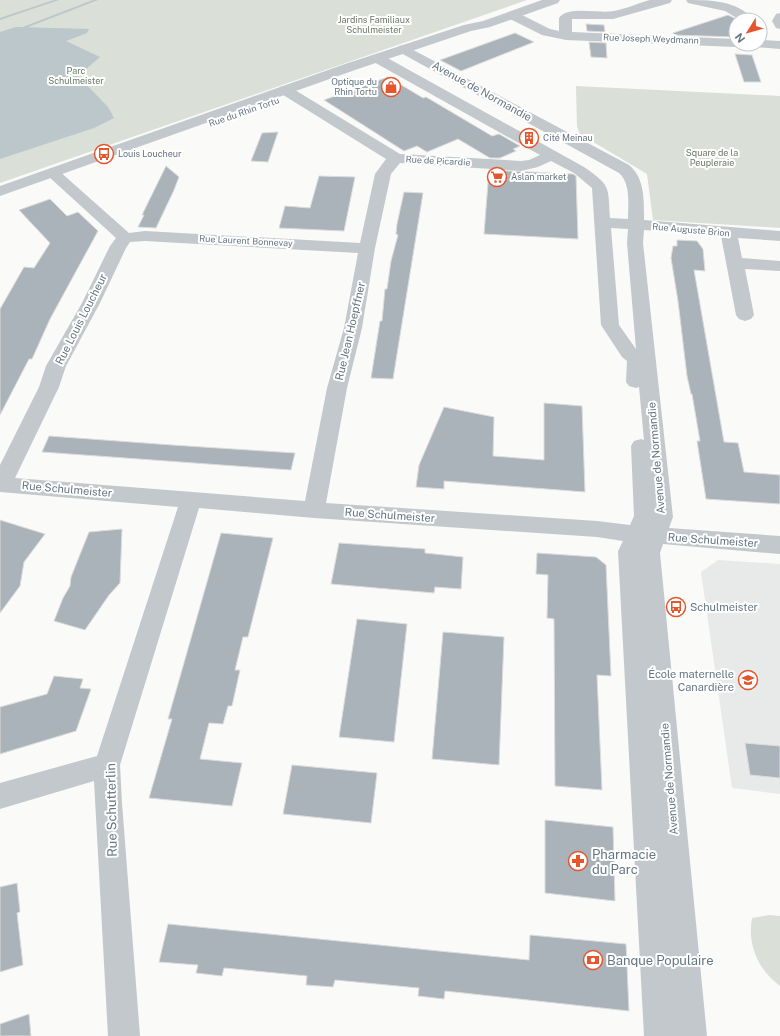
<svg xmlns="http://www.w3.org/2000/svg" width="780" height="1036" font-family="'Public Sans',sans-serif">
<style>
.built{fill:#e8e9e9}
.green{fill:#dadfd7}
.water{fill:#bbc7cb}
.lines{fill:none;stroke-linecap:round;stroke-linejoin:round}
.stream{fill:#bbc7cb;fill-rule:evenodd}
.building{fill:#aab3b9;stroke:#dcdcda}
.minor{fill:#c3c8cc;fill-rule:evenodd}
.tertiary{fill:#c3c8cc;fill-rule:evenodd}
.labels{text-anchor:middle;stroke-width:4;stroke-linejoin:round;paint-order:stroke}
.far-park-label{font-size:9px;fill:#687a64;stroke:#fff}
.far-street-label{font-size:9px;fill:#657683;stroke:#fff}
.far-poi-label{font-size:9px;fill:#657683;stroke:#fff;text-anchor:start}
.street-label{font-size:11px;fill:#657683;stroke:#fff}
.poi-label{font-size:11px;fill:#657683;stroke:#fff;text-anchor:start}
.near-street-label{font-size:13px;fill:#657683;stroke:#fff}
.near-poi-label{font-size:13px;fill:#657683;stroke:#fff;text-anchor:start}
</style>
<rect width="100%" height="100%" fill="#fafaf8"/>
<!-- built -->
<path class="built" d="M718,560l62,4v230l-48,-6 -31,-216z"/>
<!-- green -->
<path class="green" d="M0,0h527l-527,183z
M576,86l204,10v132l-127,-8 -6,-46 -67,-40 -3,-7z
M769,915l11,1v70c-22,-16 -33,-42 -28,-68z"/>
<!-- water -->
<path class="water" d="M16,27l73,2 -2,4 -21,8 34,16 -22,19 30,31 6,11 -20,10 -94,31v-127z"/>
<g class="lines">
<!-- stream -->
<path class="stream" d="M54,0h5l-59,20v-2z
M93,0h5l-80,31 -3,-1z"/>
</g>
<!-- building -->
<path class="building" d="M728,15l8,4v18l-62,-2 -1,-2z
M586,24l18,1 1,7 -18,-1z
M515,33l19,9 -73,29 -21,-11z
M589,42l17,1 1,15 -16,-1z
M735,54l17,1 9,27h-17z
M388,77l35,21 3,-1 66,39 7,-2 21,12 -7,3 3,2 -16,7h-10l-32,-19 -31,13 -10,-6 -13,5 -80,-51z
M278,132l-10,30 -17,-1 11,-28z
M166,166l13,11 -5,13 -18,38 -18,-1 6,-12h-2z
M489,170l84,4 3,2 2,63 -94,-5z
M319,176l36,1 -11,54 -65,-3 6,-22 25,2z
M404,192l19,1 -30,186 -22,-1 9,-57h2l3,-32h2l4,-28 7,-26 -2,-1 1,-10z
M50,199l17,17 11,-4 20,19 -48,88 -18,40h-3l-29,56v-106l24,-42 10,1 16,-25 -31,-33z
M677,240l20,1 6,8 2,22 -11,-1 30,172 14,1 6,29 36,3v29l-74,-5 -9,-58h3l-8,-47h-1l-4,-18 -9,-75 -7,-43 2,-12h4z
M544,403l38,3 3,86 -141,-11v8l-28,-2 3,-22 25,-58 50,10 -1,39 51,4z
M49,436l123,9 123,8 -4,17 -249,-18z
M0,520l45,14 -21,28 -4,24 -20,27z
M122,529l-2,54 -11,12 -24,35 -31,-9 9,-23 7,-12 1,-9 18,-45z
M221,533l52,5 -25,99h-5l-8,33h5l-8,36h-4l-5,18 -14,-1 -9,36 42,4 -10,43 -83,-8 23,-79h-4z
M339,543l86,6v4l38,4 -2,32 -26,-2 -1,6 -103,-9z
M537,553l59,4 10,8 5,111 -14,-1 5,115 -47,-4 -1,-167 -7,-1 1,-43 -12,-1z
M357,619l50,5 -13,118 -55,-5z
M443,632l61,5 -5,128 -67,-6z
M54,676l29,3 -3,9 11,1 -15,42 -76,23v-47l47,-13z
M745,743l35,3v32l-30,-3z
M292,765l85,8 -6,50 -88,-9z
M545,820l68,7 2,74 -70,-8z
M17,883l3,29 -3,1 6,52 -23,7v-85z
M168,924l361,36 1,-25 96,9 3,67 -184,-20 -1,8 -26,-3 1,-8 -84,-8 -2,7 -27,-2 1,-9 -83,-8 -2,8 -26,-3 2,-8 -39,-3z
M29,1014l2,22h-31v-12z"/>
<g class="lines">
<!-- minor -->
<path class="minor" d="M650,0h22l-2,3 -57,16h-41v13l164,7v5h6l-6,3 -170,-7 -24,-5 -34,-17 -2,-3 2,-3h8l34,17 9,2v-13c8,-13 41,-4 55,-7 12,-2 24,-8 36,-11z
M686,0c22,0 53,0 67,20h-13l-15,-9 -37,-8z
M780,13v16l-4,-1 -4,-7 4,-7z
M760,40l20,1v8l-25,-2 -1,-3h6z
M404,45l225,120c16,13 15,36 15,55l136,11v10l-42,-3 4,20 38,3v10l-35,-2 9,46 -3,4 -6,2 -6,-2 -3,-4 -15,-79 -77,-6 -1,13 30,274 -4,11 111,8v18l-117,-10 -3,9 47,483h-63l-26,-485 5,-10 -26,-4 -283,-19 -115,-10 -79,257 2,38 18,233h-32l-14,-255 -94,28v-26l97,-27 81,-249 -178,-15v-27l39,-78 7,-21 36,-63 28,-57 6,-8 -68,-62 -3,-3 3,-3 5,-2 5,2 71,63 16,-2 215,12 15,-69 11,-15 -106,-66 -2,-3 2,-3 5,-1 5,1 110,67 121,7 8,-1 11,-5 -168,-94 -2,-3 2,-3h10l202,112c27,19 24,19 26,51l18,1c0,-14 3,-36 -9,-46l-220,-121 -1,-3 1,-3zM551,161l23,12 18,15 9,137 21,32 5,4 -1,21 3,4 7,2 3,-1 5,53 -3,-1 -7,2 -3,5 3,70 -4,9 -33,-4 -271,-18 21,-115 15,-60 13,-80 16,-74 9,-11 121,8 17,-4zM611,228l17,1 -1,14 9,106 -17,-24zM145,241l213,12 -14,75 -17,60 -22,113 -290,-23 44,-91 7,-21 34,-63 26,-55 4,-6z"/>
<!-- tertiary -->
<path class="tertiary" d="M542,0h18l-2,3 -68,24 -19,4 -116,39 -355,126v-10l345,-122 119,-39 19,-4z"/>
</g>
<!-- icons -->
<defs>
<symbol id="shop-ring" viewBox="-11 -11 22 22"><circle r="9.5" fill="#fff" stroke="#e4572e" stroke-width="1.5"/><path d="M-5-2.5h2.3a2.7 3.5 0 0 1 5.4 0H5L5.5 6h-11ZM-1.5-2.5h3a1.5 2.3 0 0 0-3 0Z" fill="#e4572e"/></symbol>
<symbol id="building-ring" viewBox="-11 -11 22 22"><circle r="9.5" fill="#fff" stroke="#e4572e" stroke-width="1.5"/><path d="M-4-6H4V6H1V3H-1V6H-4ZM-2.5-4.3h1.7v1.8h-1.7ZM.8-4.3h1.7v1.8H.8ZM-2.5-1h1.7V.8h-1.7ZM.8-1h1.7V.8H.8Z" fill="#e4572e"/></symbol>
<symbol id="bus-ring" viewBox="-11 -11 22 22"><circle r="9.5" fill="#fff" stroke="#e4572e" stroke-width="1.5"/><path d="M-5-6H5V4H4V6H2V4H-2V6H-4V4H-5ZM-3.5-4V0h7V-4ZM-3.5 1.2v1.5H-2V1.2ZM2 1.2v1.5H3.5V1.2Z" fill="#e4572e"/></symbol>
<symbol id="supermarket-ring" viewBox="-11 -11 22 22"><circle r="9.5" fill="#fff" stroke="#e4572e" stroke-width="1.5"/><path d="M-6-5.5h2.5l.6 2H6L4.5 2H-2.5L-4.4-4H-6ZM-1.5 3.2a1.3 1.3 0 1 0 .1 0ZM3 3.2a1.3 1.3 0 1 0 .1 0Z" fill="#e4572e"/></symbol>
<symbol id="school-ring" viewBox="-11 -11 22 22"><circle r="9.5" fill="#fff" stroke="#e4572e" stroke-width="1.5"/><path d="M0-5L7-2L0 1L-7-2ZM-4 1L0 2.5L4 1V4Q0 6-4 4Z" fill="#e4572e"/></symbol>
<symbol id="pharmacy-ring" viewBox="-11 -11 22 22"><circle r="9.5" fill="#fff" stroke="#e4572e" stroke-width="1.5"/><path d="M-2-6h4v4h4v4h-4v4h-4v-4h-4v-4h4Z" fill="#e4572e"/></symbol>
<symbol id="bank-ring" viewBox="-11 -11 22 22"><circle r="9.5" fill="#fff" stroke="#e4572e" stroke-width="1.5"/><path d="M-6-4H6V4H-6ZM0-2.3a2.3 2.3 0 1 0 0 4.6a2.3 2.3 0 1 0 0-4.6Z" fill="#e4572e"/></symbol>
</defs>
<g fill-rule="evenodd">
<use href="#shop-ring" x="380" y="76" width="22" height="22"/>
<use href="#building-ring" x="518" y="127" width="22" height="22"/>
<use href="#bus-ring" x="93" y="143" width="22" height="22"/>
<use href="#supermarket-ring" x="486" y="166" width="22" height="22"/>
<use href="#bus-ring" x="665" y="596" width="22" height="22"/>
<use href="#school-ring" x="737" y="669" width="22" height="22"/>
<use href="#pharmacy-ring" x="567" y="850" width="22" height="22"/>
<use href="#bank-ring" x="582" y="949" width="22" height="22"/>
</g>
<g class="labels">
<!-- far-park labels -->
<g class="far-park-label">
<text x="374" y="23">Jardins Familiaux<tspan x="374" dy="10">Schulmeister</tspan></text>
<text x="76" y="74">Parc<tspan x="76" dy="10">Schulmeister</tspan></text>
<text x="712" y="156">Square de la<tspan x="712" dy="10">Peupleraie</tspan></text>
</g>
<!-- far-street labels -->
<g class="far-street-label">
<text transform="translate(651 39) rotate(2)" y="3">Rue Joseph Weydmann</text>
<text transform="translate(244 112) rotate(-19)" y="3">Rue du Rhin Tortu</text>
<text transform="translate(438 161) rotate(3)" y="3">Rue de Picardie</text>
<text transform="translate(691 230) rotate(5)" y="3">Rue Auguste Brion</text>
<text transform="translate(246 241) rotate(3)" y="3">Rue Laurent Bonnevay</text>
</g>
<!-- far-poi labels -->
<g class="far-poi-label">
<text x="377" y="85" text-anchor="end">Optique du<tspan x="377" dy="10">Rhin Tortu</tspan></text>
<text x="543" y="141">Cité Meinau</text>
<text x="118" y="157">Louis Loucheur</text>
<text x="511" y="180">Aslan market</text>
</g>
<!-- street labels -->
<g class="street-label">
<text transform="translate(482 91) rotate(29)" y="4">Avenue de Normandie</text>
<text transform="translate(81 319) rotate(-63)" y="4">Rue Louis Loucheur</text>
<text transform="translate(350 331) rotate(-77)" y="4">Rue Jean Hoepffner</text>
<text transform="translate(656 458) rotate(-95)" y="4">Avenue de Normandie</text>
<text transform="translate(67 489) rotate(5)" y="4">Rue Schulmeister</text>
<text transform="translate(390 515) rotate(4)" y="4">Rue Schulmeister</text>
<text transform="translate(713 540) rotate(4)" y="4">Rue Schulmeister</text>
<text transform="translate(669 779) rotate(-95)" y="4">Avenue de Normandie</text>
</g>
<!-- poi labels -->
<g class="poi-label">
<text x="690" y="611">Schulmeister</text>
<text x="734" y="678" text-anchor="end">École maternelle<tspan x="734" dy="13">Canardière</tspan></text>
</g>
<!-- near-street labels -->
<g class="near-street-label">
<text transform="translate(111 810) rotate(-91)" y="5">Rue Schutterlin</text>
</g>
<!-- near-poi labels -->
<g class="near-poi-label">
<text x="592" y="859">Pharmacie<tspan x="592" dy="15">du Parc</tspan></text>
<text x="607" y="965">Banque Populaire</text>
</g>
</g>
<!-- north arrow -->
<g transform="translate(748 32) rotate(233)"><circle r="19" fill="#ffffff" stroke="#c1c8cd"/>
<path d="M0-3L7 15L0 10L-7 15Z" fill="#e4572e"/>
<text y="-6" font-size="11" font-weight="bold" text-anchor="middle" fill="#657683">N</text>
</g>
</svg>
